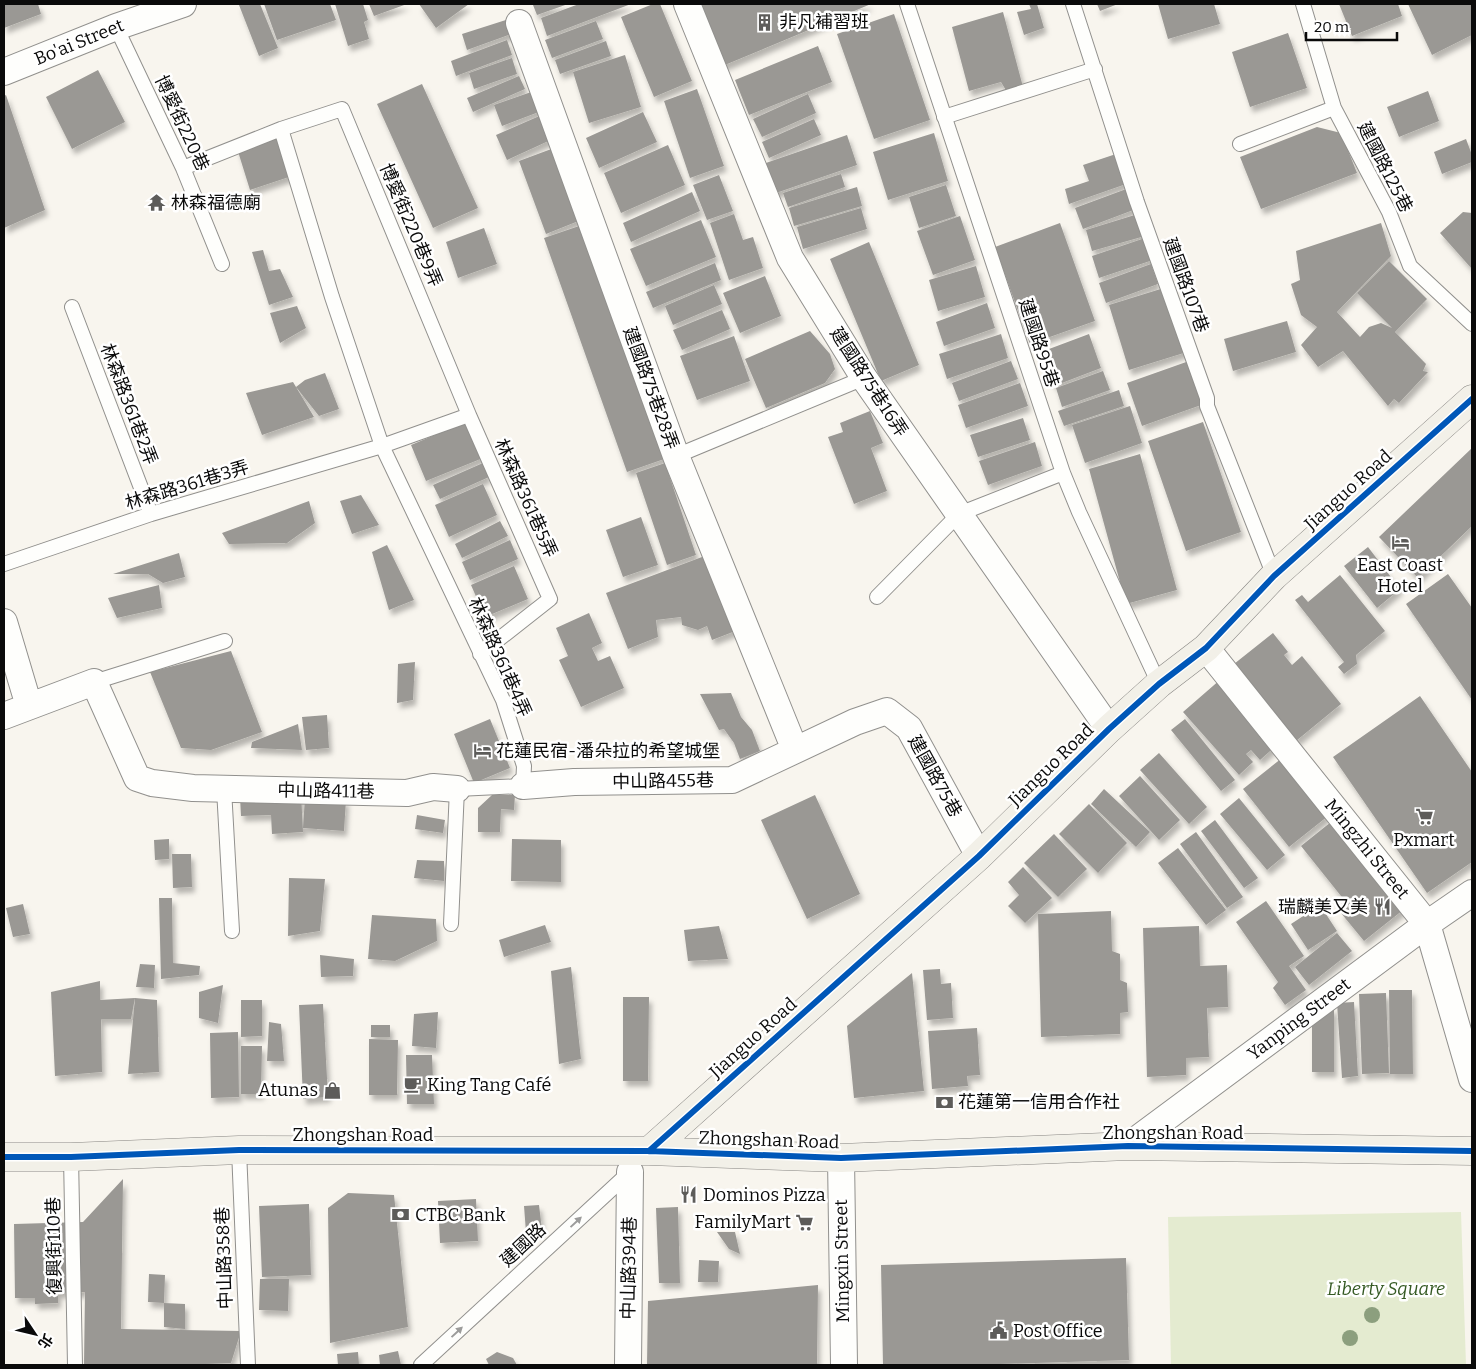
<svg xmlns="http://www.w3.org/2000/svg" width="1476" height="1369" font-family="Bitter,'Noto Sans TC',serif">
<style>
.green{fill:#e4ebd0}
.building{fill:#9a9894;filter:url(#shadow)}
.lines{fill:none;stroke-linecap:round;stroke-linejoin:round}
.lane-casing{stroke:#91908d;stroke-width:16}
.street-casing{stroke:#91908d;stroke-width:28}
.secondary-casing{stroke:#888683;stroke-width:29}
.lane{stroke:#fefefc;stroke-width:14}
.street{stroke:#fefefc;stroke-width:26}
.secondary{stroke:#f2f0e8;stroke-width:28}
.cycleway-casing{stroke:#fff;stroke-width:9}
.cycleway{stroke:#0057b8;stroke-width:6}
.tree{fill:#8c9f7e}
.oneway{fill:#9c9c9b}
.labels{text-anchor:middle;stroke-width:5;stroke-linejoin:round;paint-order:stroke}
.poi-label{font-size:18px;fill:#0a0a0a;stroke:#fff;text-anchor:start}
.street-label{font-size:18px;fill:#0a0a0a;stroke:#fff}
.park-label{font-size:18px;font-style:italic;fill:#345922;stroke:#fff}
</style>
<defs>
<filter id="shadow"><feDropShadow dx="3" dy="5.5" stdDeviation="2.5" flood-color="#0004"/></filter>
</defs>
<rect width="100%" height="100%" fill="#f8f5ee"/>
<!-- green -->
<path class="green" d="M1461,1212l5,153h-295l-3,-148z"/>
<!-- building -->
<path class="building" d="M4,4h34l3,10 -37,14z
M241,4h19l18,44 -19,8 -20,-51z
M264,4h66l6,16 -59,20z
M335,4h28l5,16 -4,2 5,17 -21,7z
M369,4h38l-33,12z
M419,4h50l-33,24z
M536,4h32l-31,11 -4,-10z
M579,4h52l-84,32 -6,-18z
M653,4h7l32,77 -38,16 -33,-80z
M705,4h166l-151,63 -24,-59z
M1029,4h8l7,24 -20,7 -7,-23 14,-3z
M1097,4h21l-18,7z
M1158,4h56l6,20 -52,15z
M1339,4h59l4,12 -50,20z
M1408,4h64v31l-40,20z
M1003,12l20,75 -16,5 -6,-10 -32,9 -17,-64z
M894,14l36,106 -56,19 -37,-105z
M509,19l5,14 -47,17 -5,-16z
M596,21l7,18 -51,19 -7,-18z
M1288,33l19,55 -57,19 -18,-55z
M507,40l5,15 -56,21 -5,-15z
M606,41l5,15 -51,18 -5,-14z
M818,46l14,36 -83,33 -14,-35z
M625,55l16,52 -52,16 -16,-51z
M512,58l5,16 -43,15 -5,-16z
M98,70l27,52 -53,27 -26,-52z
M519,76l6,13 -52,23 -6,-14z
M422,84l56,124 -45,20 -56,-124z
M697,89l27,77 -34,12 -26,-77z
M537,90l7,20 -42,16 -8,-21z
M1428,91l11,30 -40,16 -12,-30z
M808,94l8,19 -54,24 -9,-18z
M6,95l39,115 -41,18v-132z
M643,112l14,30 -58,26 -13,-30z
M544,114l11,24 -48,22 -11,-25z
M814,119l7,16 -52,23 -7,-16z
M1317,127l24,6 16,40 -96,36 -21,-52z
M277,131l15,45 -42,14 -14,-45z
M934,133l14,48 -60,19 -15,-48z
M847,135l10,30 -84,29 -10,-30z
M1466,139l6,16v7l-30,12 -8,-22z
M668,145l17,40 -64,28 -17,-40z
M554,148l27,72 -35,14 -27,-73z
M1119,153l10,30 -60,21 -4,-15 24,-8 -6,-16z
M841,174l4,13 -57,20 -5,-14z
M719,175l14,36 -26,9 -14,-35z
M946,185l10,31 -37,12 -10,-31z
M857,187l5,19 -68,20 -5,-18z
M1129,188l7,21 -53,20 -8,-21z
M692,192l8,19 -69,31 -8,-19z
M861,208l6,21 -64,20 -6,-22z
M1463,212l9,1v56l-32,-36z
M734,214l9,26 10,-3 10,31 -34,12 -19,-57z
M1138,214l7,22 -53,15 -6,-21z
M960,216l15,44 -42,15 -16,-44z
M701,220l15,37 -70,29 -16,-37z
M1060,223l35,98 -65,23 -35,-97z
M1381,223l10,33 -54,56 23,25 9,-10 12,-4 11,5 -35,-35 32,-32 38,38 -32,33 31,32 -3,7 5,1 -29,31 -5,-4 -6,7 -45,-55 -25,16 -17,-22 16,-18 -16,-12 -10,-31 9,-4 -4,-29z
M585,224l82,234 -40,14 -83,-234z
M484,228l13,36 -39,14 -12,-36z
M1148,237l8,22 -57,19 -7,-22z
M869,242l50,123 -38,16 -51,-122z
M263,250l6,21 11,-2 13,28 -24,8 -17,-53z
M715,263l6,17 -68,28 -7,-16z
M1151,264l7,20 -52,19 -7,-20z
M976,266l9,31 -47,14 -9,-31z
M765,276l16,40 -41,17 -17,-40z
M714,285l8,19 -49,21 -8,-19z
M1167,287l20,65 -58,18 -20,-65z
M987,303l8,25 -51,18 -8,-24z
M297,306l9,22 -26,15 -10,-30z
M722,310l8,19 -48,21 -9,-20z
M1287,321l9,31 -63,19 -9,-32z
M810,331l20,23 5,15 -10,14 -59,25 -21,-49z
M1001,334l7,24 -61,21 -8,-25z
M1089,334l12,34 -47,18 -13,-34z
M734,336l16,45 -53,19 -17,-44z
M1011,361l7,18 -59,22 -7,-18z
M1189,361l15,43 -62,22 -15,-43z
M1103,371l7,19 -48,17 -6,-19z
M325,373l14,36 -20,7 -23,-29 9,-7z
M293,382l21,35 -52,18 -16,-42z
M1020,383l8,23 -62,22 -8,-23z
M1119,390l5,16 -60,20 -6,-15z
M1130,406l12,37 -57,20 -13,-38z
M870,411l13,32 -12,5 16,43 -33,13 -26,-67 15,-5 -3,-9z
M1023,418l7,22 -52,17 -8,-22z
M468,421l15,37 -57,23 -15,-36z
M1203,422l38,110 -55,19 -38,-110z
M1035,442l7,24 -54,19 -9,-24z
M1472,448v78l-54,52 -39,-41z
M1140,454l37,136 -51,14 -37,-135z
M483,463l6,14 -49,22 -7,-14z
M665,463l31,92 -29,10 -31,-92z
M483,484l14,31 -48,22 -14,-32z
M361,495l18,30 -27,9 -12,-33z
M309,501l6,22 -28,20 -58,1 -7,-11z
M641,517l17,48 -35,12 -17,-47z
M500,521l8,15 -46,22 -7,-14z
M510,540l8,19 -48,21 -8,-18z
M387,545l27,55 -25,10 -17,-58z
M1368,547l32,42 -23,19 -33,-42z
M179,553l6,24 -22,6 -15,-9h-35z
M710,554l28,76 -26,10 -5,-14 -9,4 -16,-5 -1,-8 -25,3 2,17 -30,12 -22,-56z
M514,566l14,33 -43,18 -14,-32z
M1448,574l24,34v92l-66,-96z
M1340,575l45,56 -29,24 1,9 -13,10 -6,-7 6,-5 -49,-62 7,-5 6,7z
M159,585l3,23 -45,10 -9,-20z
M589,613l13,30 -10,5 6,13 12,-5 14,32 -43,19 -22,-47 9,-4 -12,-28z
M1273,633l15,19 -4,3 8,10 10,-9 39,48 -45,37 -62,-77z
M231,651l31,81 -51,18 -30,-2 -31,-76z
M415,662l-2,38 -16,3 1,-39z
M1221,679l57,65 -18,16 -9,-10 -5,4 7,8 -14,13 -56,-63z
M731,693l10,24 11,13 8,21 -20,8 -6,-16 -10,-14 -5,1 -19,-36z
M1420,696l52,76v90l-45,31 -94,-136z
M327,715l2,33 -23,2 -4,-33z
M490,719l20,49 -36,15 -20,-49z
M1185,719l50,61 -14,11 -50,-61z
M298,724l4,26 -51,-2 1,-6z
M1159,753l48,54 -18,17 -49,-54z
M1282,758l46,58 -39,31 -46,-58z
M1140,776l40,44 -21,20 -40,-44z
M1104,789l46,43 -14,15 -45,-43z
M301,793l2,39 -31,2 -1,-19 -30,1 -1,-19z
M492,795h23l-1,15 -13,-1 -1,23h-22v-24z
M815,795l45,99 -53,25 -46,-99z
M305,797l41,3 -2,31 -41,-3z
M1239,798l46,57 -18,15 -47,-56z
M1089,804l38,39 -29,30 -39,-39z
M417,815l28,5 -2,13 -28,-4z
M1215,820l43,58 -14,10 -43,-57z
M1331,822l77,84 -44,35 -23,-28 8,-7 -48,-60z
M1196,832l47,65 -16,11 -47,-64z
M1054,834l33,35 -29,28 -34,-34z
M169,839v20l-14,1 -1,-20z
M512,839l49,1v42l-50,-1z
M1178,848l48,62 -20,15 -48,-62z
M172,854h19l1,33 -19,1z
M417,860l27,1v20l-30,-3z
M1023,867l29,31 -27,25 -17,-17 11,-11 -11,-13z
M289,878l36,1 -5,52 -32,5z
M159,898h13l1,65 27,3 -1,9 -38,4z
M1266,901l38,55 -15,10 17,24 -21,15 -12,-17 5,-6 -42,-60z
M23,904l7,30 -17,3 -7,-29z
M1320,905l17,26 -29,19 -17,-26z
M1111,911l1,40 8,3v26l7,3 1,29 -8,1v21l-79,3 -3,-123z
M372,915l64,4 1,22 -42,20 -27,-2z
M545,925l6,17 -47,15 -5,-17z
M719,926l9,33 -40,2 -4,-31z
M1199,926l1,40 27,-1 1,42 -21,1 2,49 -23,1v17l-39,2 -4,-149z
M1337,933l15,18 -43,34 -14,-18z
M320,955l34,4 -1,17 -32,1z
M140,964l15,1 -1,23 -18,-1z
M571,967l10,92 -22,5 -8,-93z
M940,969l1,15 10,-1 2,35 -26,2 -4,-50z
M912,973l12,118 -70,7 -7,-72z
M100,981v19l35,-2 -4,21h-30l1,53 -47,4 -4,-84z
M223,985l-5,38 -19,-5v-26z
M1389,990h23l1,84h-23z
M1386,993l3,80 -27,1 -3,-80z
M623,997h26l-1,84h-25z
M135,998l22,2 2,72 -31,2z
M241,1000h21v36l-21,1z
M1354,1002l4,74 -16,2 -5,-75z
M323,1004l5,93 -25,2 -4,-94z
M1334,1007v65h-22v-56z
M438,1012l-2,36 -24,-2 2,-32z
M269,1022l12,2 3,37h-17z
M371,1025h19v12h-19z
M977,1028l3,47 -13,1 1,10 -36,3 -4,-58z
M238,1032l1,65 -28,1 -1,-65z
M369,1039l29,1 -1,55h-28z
M241,1046h21l-1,48h-20z
M406,1055h26l2,49h-27z
M123,1179l-2,150 120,2 -10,32 -50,2h-97l1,-73 -27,1v10l-23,1v-6h-20l-1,-74 69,-2z
M348,1193l46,2 14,132 -78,16 -2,-135z
M476,1199l2,42 -38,2 -2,-42z
M309,1204l2,71 -49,2 -3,-71z
M539,1205l3,25 -16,2 -2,-26z
M678,1207l2,76h-21l-3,-75z
M717,1232h18l5,22 -11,-5z
M1126,1258l3,102 -129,4v1h-117l-2,-100z
M699,1260l20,1 -1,21h-20z
M149,1274l16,1 -1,28 21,1v25l-21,-2v-24l-16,-1z
M260,1279h29l-1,32 -29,-1z
M818,1285l-1,80h-170l1,-64z
M398,1351l3,14h-21l-1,-10z
M358,1352l1,13h-21l-1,-11z
M497,1352l16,6 4,7h-28l-3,-6z"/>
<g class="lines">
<defs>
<path id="lane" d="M907,4l156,469 16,39 80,172
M1073,4l64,198 70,196v8l67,170
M1303,4l31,104 55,104 21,54 62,58
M116,27l67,141 39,96
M944,117l151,-48
M281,129l51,168 50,149 121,254 21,66 -1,20 -66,3 -6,135
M1240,144l94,-36
M183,168l98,-39 61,-20 127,306
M72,307l79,207
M676,456l188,-78
M4,564l147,-50 231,-68 87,-31 81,184 -70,55
M877,597l82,-83 104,-41
M94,682l131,-41
M224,789l8,142
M239,1150l9,215
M71,1157l4,208
M421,1365l209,-193"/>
<path id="street" d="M687,4l103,254 74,120 245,351
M519,23l157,433 119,294
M4,72l112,-45 67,-23
M4,622l25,84
M1206,648l221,276 45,155
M4,716l90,-34 43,96 15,5 41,5 214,5 26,-6 24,2
M523,786l51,-4 158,-2 123,-58 32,-11 22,17 70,128
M1128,1146l299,-222 45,-31
M841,1158l3,207
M628,1365l2,-193"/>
<path id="secondary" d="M649,1151l330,-295 130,-127 50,-45 47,-36 68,-72 198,-177
M4,1157h67l168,-7 410,1 192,7 287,-12 344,5"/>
</defs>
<!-- lane casing -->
<use href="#lane" class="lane-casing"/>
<!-- street casing -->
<use href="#street" class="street-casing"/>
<!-- secondary casing -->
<use href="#secondary" class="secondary-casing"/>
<!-- lane -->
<use href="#lane" class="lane"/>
<!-- street -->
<use href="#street" class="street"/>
<!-- secondary -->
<use href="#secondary" class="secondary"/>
<defs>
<path id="cycleway" d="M649,1151l330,-295 130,-127 50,-45 47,-36 68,-72 198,-177
M4,1157h67l168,-7 410,1 192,7 287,-12 344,5"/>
</defs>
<!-- cycleway casing -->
<use href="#cycleway" class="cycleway-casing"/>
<!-- cycleway -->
<use href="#cycleway" class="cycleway"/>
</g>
<!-- trees -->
<g class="tree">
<circle cx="1372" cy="1315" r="8"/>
<circle cx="1350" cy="1338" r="8"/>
</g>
<!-- one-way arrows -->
<defs><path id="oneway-solid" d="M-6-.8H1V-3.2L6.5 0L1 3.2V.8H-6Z" transform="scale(1.25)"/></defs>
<g class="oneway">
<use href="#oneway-solid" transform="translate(576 1222) rotate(-43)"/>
<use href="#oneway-solid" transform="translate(457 1332) rotate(-43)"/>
</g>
<!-- icons -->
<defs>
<symbol id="building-bare" viewBox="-9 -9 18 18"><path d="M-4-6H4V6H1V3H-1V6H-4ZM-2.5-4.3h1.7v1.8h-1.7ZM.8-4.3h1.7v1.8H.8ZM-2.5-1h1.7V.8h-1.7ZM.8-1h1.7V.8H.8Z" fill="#5d5c5a" stroke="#fff" stroke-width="2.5" paint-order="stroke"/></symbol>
<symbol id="temple-bare" viewBox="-9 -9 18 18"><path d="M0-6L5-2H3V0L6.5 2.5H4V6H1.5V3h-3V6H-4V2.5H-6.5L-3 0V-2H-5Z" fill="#5d5c5a" stroke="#fff" stroke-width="2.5" paint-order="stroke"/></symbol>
<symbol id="hotel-bare" viewBox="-9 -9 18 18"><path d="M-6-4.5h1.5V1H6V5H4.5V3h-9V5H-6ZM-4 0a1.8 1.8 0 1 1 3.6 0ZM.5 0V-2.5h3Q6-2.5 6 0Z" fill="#5d5c5a" stroke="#fff" stroke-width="2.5" paint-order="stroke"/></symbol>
<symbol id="supermarket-bare" viewBox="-9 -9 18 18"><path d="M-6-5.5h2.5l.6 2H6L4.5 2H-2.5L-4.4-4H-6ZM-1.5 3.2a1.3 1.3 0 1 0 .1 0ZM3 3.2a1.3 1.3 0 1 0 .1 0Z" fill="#5d5c5a" stroke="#fff" stroke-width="2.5" paint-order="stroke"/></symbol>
<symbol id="restaurant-bare" viewBox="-9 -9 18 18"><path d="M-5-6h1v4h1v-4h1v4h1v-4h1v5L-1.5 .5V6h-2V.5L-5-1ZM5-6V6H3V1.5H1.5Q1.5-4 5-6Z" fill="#5d5c5a" stroke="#fff" stroke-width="2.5" paint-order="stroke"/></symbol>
<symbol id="cafe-bare" viewBox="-9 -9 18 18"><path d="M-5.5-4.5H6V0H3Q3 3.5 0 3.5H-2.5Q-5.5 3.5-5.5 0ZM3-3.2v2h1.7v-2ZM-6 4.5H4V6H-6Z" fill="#5d5c5a" stroke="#fff" stroke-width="2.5" paint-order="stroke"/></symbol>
<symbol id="shop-bare" viewBox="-9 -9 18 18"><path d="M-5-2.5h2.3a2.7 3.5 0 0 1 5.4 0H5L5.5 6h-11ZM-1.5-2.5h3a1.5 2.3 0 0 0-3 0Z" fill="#5d5c5a" stroke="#fff" stroke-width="2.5" paint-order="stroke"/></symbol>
<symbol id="bank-bare" viewBox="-9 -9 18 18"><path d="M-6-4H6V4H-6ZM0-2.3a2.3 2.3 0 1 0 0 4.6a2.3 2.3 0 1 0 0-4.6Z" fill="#5d5c5a" stroke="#fff" stroke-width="2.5" paint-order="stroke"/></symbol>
<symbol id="civic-bare" viewBox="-9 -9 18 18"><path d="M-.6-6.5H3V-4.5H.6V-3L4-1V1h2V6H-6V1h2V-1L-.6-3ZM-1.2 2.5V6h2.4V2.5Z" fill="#5d5c5a" stroke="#fff" stroke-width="2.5" paint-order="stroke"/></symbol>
</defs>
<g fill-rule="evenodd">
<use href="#building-bare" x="752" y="10" width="25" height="25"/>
<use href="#temple-bare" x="144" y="190" width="25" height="25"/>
<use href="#hotel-bare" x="1388" y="530" width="25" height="25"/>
<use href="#hotel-bare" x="470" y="738" width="25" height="25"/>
<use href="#supermarket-bare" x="1412" y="804" width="25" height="25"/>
<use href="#restaurant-bare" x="1370" y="894" width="25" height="25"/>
<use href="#cafe-bare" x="400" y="1072" width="25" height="25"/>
<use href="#shop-bare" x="320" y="1078" width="25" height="25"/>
<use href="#bank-bare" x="932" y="1090" width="25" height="25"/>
<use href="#restaurant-bare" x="676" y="1182" width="25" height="25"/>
<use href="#bank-bare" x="388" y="1202" width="25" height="25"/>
<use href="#supermarket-bare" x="792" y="1210" width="25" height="25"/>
<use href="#civic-bare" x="986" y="1318" width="25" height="25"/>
</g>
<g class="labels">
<!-- poi labels -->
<g class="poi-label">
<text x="779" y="28">非凡補習班</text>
<text x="171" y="209">林森福德廟</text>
<text x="1400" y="571" text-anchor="middle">East Coast<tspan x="1400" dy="21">Hotel</tspan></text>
<text x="496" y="757">花蓮民宿-潘朵拉的希望城堡</text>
<text x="1424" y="846" text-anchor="middle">Pxmart</text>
<text x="1368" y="913" text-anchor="end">瑞麟美又美</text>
<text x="427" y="1091">King Tang Café</text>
<text x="318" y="1096" text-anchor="end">Atunas</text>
<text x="958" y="1108">花蓮第一信用合作社</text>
<text x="703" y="1201">Dominos Pizza</text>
<text x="415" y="1221">CTBC Bank</text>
<text x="791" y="1228" text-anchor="end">FamilyMart</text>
<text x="1013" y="1337">Post Office</text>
</g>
<!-- street labels -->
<g class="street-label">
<text transform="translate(79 42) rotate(-22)" y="6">Bo'ai Street</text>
<text transform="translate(182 123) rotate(65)" y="6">博愛街220巷</text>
<text transform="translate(1385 167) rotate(63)" y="6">建國路125巷</text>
<text transform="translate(411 225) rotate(67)" y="6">博愛街220巷9弄</text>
<text transform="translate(1186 285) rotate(70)" y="6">建國路107巷</text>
<text transform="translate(1039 343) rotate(72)" y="6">建國路95巷</text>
<text transform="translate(869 382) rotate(57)" y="6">建國路75巷16弄</text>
<text transform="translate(651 388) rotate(70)" y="6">建國路75巷28弄</text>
<text transform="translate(129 404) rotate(69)" y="6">林森路361巷2弄</text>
<text transform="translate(187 485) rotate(-17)" y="6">林森路361巷3弄</text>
<text transform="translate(1348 490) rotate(-42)" y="6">Jianguo Road</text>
<text transform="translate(526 498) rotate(66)" y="6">林森路361巷5弄</text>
<text transform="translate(500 657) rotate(66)" y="6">林森路361巷4弄</text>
<text transform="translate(1051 765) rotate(-44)" y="6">Jianguo Road</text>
<text transform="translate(935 776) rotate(61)" y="6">建國路75巷</text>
<text transform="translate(663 781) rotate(-1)" y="6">中山路455巷</text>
<text transform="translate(326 791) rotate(1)" y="6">中山路411巷</text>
<text transform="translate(1367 849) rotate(51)" y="6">Mingzhi Street</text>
<text transform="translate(1299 1019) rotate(-37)" y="6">Yanping Street</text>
<text transform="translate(753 1038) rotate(-42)" y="6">Jianguo Road</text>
<text x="1173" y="1139">Zhongshan Road</text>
<text x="363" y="1141">Zhongshan Road</text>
<text transform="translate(769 1140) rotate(2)" y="6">Zhongshan Road</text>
<text transform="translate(523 1245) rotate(-43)" y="6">建國路</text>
<text transform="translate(54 1246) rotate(-91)" y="6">復興街110巷</text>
<text transform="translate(224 1258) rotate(-92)" y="6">中山路358巷</text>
<text transform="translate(842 1261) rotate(-91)" y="6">Mingxin Street</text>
<text transform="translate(629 1268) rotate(-89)" y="6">中山路394巷</text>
</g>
<!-- park labels -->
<g class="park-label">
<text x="1386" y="1295">Liberty Square</text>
</g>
</g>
<!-- border -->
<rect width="1476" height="1369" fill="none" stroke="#0a0a0a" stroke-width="10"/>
<!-- north arrow -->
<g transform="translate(35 1334) rotate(125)" stroke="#ffffff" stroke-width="4" paint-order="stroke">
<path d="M0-4L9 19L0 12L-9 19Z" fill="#0a0a0a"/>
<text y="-8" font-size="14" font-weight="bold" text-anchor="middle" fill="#0a0a0a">北</text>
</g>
<!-- scale -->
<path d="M1306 32v8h91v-8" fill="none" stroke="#0a0a0a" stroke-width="2.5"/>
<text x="1314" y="32" font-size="15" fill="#0a0a0a" stroke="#ffffff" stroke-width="4" paint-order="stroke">20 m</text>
</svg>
